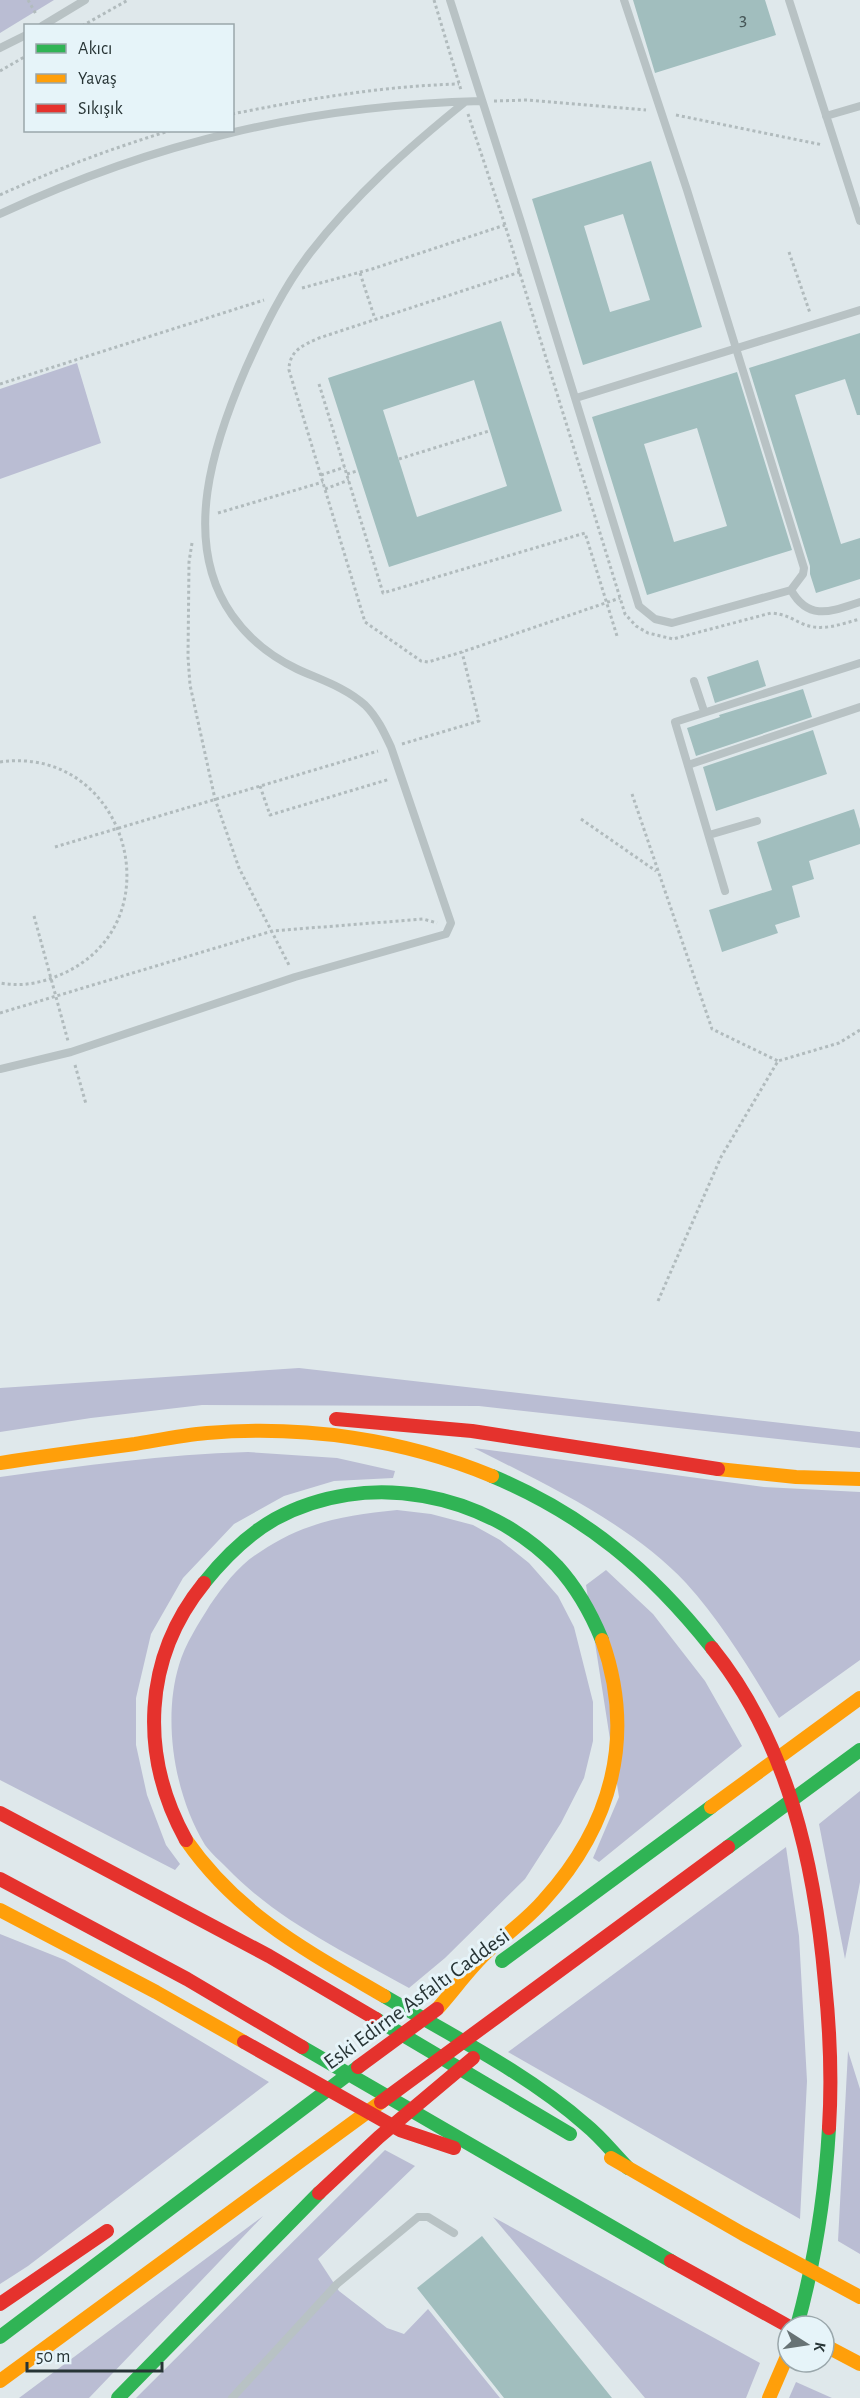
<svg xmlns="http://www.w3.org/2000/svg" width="860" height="2398" font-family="'Alegreya Sans',sans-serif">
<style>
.green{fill:#babdd3}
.building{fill:#a1bebe;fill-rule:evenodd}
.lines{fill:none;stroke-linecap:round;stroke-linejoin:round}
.path{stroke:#b1bbbd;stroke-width:3;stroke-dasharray:3 3;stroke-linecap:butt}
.lane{stroke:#b8c2c4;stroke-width:8}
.fast{stroke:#30b455;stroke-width:14}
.slow{stroke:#ff9f0a;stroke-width:14}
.jam{stroke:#e5322d;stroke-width:14}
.labels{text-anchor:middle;stroke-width:6;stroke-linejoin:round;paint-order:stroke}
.number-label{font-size:20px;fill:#465657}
.street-label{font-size:22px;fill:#273435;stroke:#e6f4f9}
</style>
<rect width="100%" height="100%" fill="#dfe8eb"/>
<!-- green -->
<path class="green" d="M0,0h54l-54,33z
M77,363l24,80 -101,36v-90z
M299,1368l561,64v16l-381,-42 -277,-1 -111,13 -91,14v-44z
M474,1448l290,39 96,5v168l-81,58c-28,-47 -56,-94 -93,-135 -55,-59 -141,-99 -212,-135z
M248,1452l89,6 58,13 -2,7 -59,3 -50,15 -50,28 -51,54 -32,56 -15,64v47l11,50 19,50 14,19 -5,6 -175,-90v-303c82,-11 165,-23 248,-25z
M397,1510l34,4 42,11 27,15 29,23 29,33 16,31 19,75v39l-9,37 -23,45 -36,56 -80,79 -36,30c-64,-36 -131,-67 -182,-120 -7,-7 -16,-15 -22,-23 -30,-49 -43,-124 -26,-180 6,-21 20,-42 31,-60 14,-20 29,-40 50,-53 44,-30 86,-37 137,-42z
M606,1570l47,44 52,67 37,65 -143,116 -6,-4 26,-61 -33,-212z
M860,1791v91l-15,77 -26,-135z
M786,1847l13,89 8,145 -7,138 -292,-167z
M0,1934l65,26 204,122 -241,184 -28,18z
M848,2051l12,38v165l-22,-13z
M385,2150l30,16 -97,93 21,32 48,37 17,6 24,-25 72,89h-364z
M263,2216l-174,182h-70z
M493,2217l267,146 -14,35h-101z
M796,2382l36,16h-43z"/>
<!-- building -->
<path class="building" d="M633,0h132l11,35 -121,38z
M651,161l51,166 -119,38 -51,-166zM623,214l27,86 -40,12 -26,-86z
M501,321l61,190 -173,56 -61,-189zM474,380l33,106 -90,31 -34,-107z
M860,333v82h-3l-12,-36 -50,16 46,149 19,-6v41l-44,14 -6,-19v-8l-61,-198z
M737,372l55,178 -145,45 -55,-178zM697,428l30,98 -53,16 -30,-98z
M758,660l8,26 -51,17 -8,-26z
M803,689l9,28 -116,39 -9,-28 33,-11 -1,-2z
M813,730l14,44 -111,37 -13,-44z
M854,809l6,20v15l-51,17 5,18 -22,7 8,31 -25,8 3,8 -56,19 -13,-42 63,-20 -15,-48z
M482,2236l130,162h-108l-87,-110z"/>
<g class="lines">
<!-- path -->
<path class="path" d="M28,0l8,14
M434,0l27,90
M82,26l46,-26
M0,71l26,-15
M494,101l34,-1 118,10
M232,114c76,-15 150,-28 227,-30
M468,114l37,111 120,389 11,12 12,7 25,6 98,-26c14,1 21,6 32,11 19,8 38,0 57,-5
M676,115l147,30
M0,195c56,-26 113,-47 172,-65
M789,252l21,61
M520,272l-201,66c-16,7 -30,13 -30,32l76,252 56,39 7,1 34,-10 158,-54
M360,273l15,46
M302,288l70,-19 133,-44
M0,384l264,-84
M319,384l64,209 202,-60 32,103
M399,459l90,-28
M347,474l10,-3
M321,475l24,-8
M325,489l24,-9
M218,513l105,-31
M192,543l-3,19 -1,95 2,28 25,114 24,69 51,99
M402,744l77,-23 -17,-69
M0,762c127,-18 178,161 62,212 -20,9 -40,13 -62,9
M260,786l10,29 120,-36
M632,794l80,235 66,32
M581,819l75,52
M55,847l323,-96
M34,916l34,125
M0,1013l272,-82 151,-12 14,4
M75,1065l11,39
M658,1301l63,-144 57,-96 61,-18 21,-13"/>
<!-- lane -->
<path class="lane" d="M450,0l70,219 119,387 16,13 17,4 119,-33c18,32 41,21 69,12
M624,0l63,190 117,378 -1,6 -12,16
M789,0l71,221
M42,26l43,-26
M0,48l26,-13
M826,116l34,-10
M0,214c154,-72 311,-109 481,-113
M576,398l284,-88
M694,681l10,30
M688,765l172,-58
M709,835l48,-14
M725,891l-50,-169 185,-59
M0,1069l71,-17 224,-75 151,-43 5,-11 -60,-176c-7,-15 -14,-30 -26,-42 -20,-18 -44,-25 -68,-36 -25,-12 -49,-31 -65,-54 -52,-74 -18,-173 14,-247 18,-40 37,-80 64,-115 45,-58 98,-105 155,-151
M232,2398l105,-114 81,-67h10l26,16"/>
<!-- fast -->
<path class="fast" d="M492,1476c93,39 158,94 220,172
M204,1583c20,-25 43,-48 71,-64 91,-50 211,-27 282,47 20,22 34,47 45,74
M728,1847l132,-97
M502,1961l209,-154
M384,1996c68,40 143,77 202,129 16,13 28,29 42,43
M376,2019l194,115
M302,2047l369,214
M797,2326c18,-65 28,-130 32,-198
M0,2337l358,-270
M118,2398l201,-205"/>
<!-- slow -->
<path class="slow" d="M0,1463c45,-7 90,-13 135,-19 24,-4 48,-9 72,-11 97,-8 196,6 285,43
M718,1469l78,8 64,2
M711,1807l149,-109
M186,1840c52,75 121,111 198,156
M0,1910l156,82 88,50
M439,2007c16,-18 30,-38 48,-55 19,-18 40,-32 57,-52 68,-75 92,-164 58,-260
M611,2158l132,76 117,63
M824,2345l36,19
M0,2381l381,-279
M769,2398l19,-44"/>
<!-- jam -->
<path class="jam" d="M336,1419l136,12 246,38
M712,1648c76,94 103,217 113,335 5,48 7,97 4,145
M0,1813l269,143 107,63
M186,1840c-47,-85 -43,-182 18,-257
M0,1879l187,100 115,68
M244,2042l156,88 54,18
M358,2067l79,-58
M381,2102l347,-255
M319,2193l60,-56 94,-79
M671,2261l117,65
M0,2304l107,-73"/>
</g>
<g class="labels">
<!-- number labels -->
<g class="number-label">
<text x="743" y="25">3</text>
</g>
<!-- street labels -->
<g class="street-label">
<text transform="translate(416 1998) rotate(-36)" y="8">Eski Edirne Asfaltı Caddesi</text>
</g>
</g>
<!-- legend -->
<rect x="24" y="24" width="210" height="108" fill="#e6f4f9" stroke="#9aa7ab" stroke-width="1.5"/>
<rect x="36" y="44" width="30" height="9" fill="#30b455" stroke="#9aa7ab" stroke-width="1.5"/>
<text x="78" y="54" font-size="18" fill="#273435">Akıcı</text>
<rect x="36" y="74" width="30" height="9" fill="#ff9f0a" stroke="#9aa7ab" stroke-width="1.5"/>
<text x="78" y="84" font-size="18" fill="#273435">Yavaş</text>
<rect x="36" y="104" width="30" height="9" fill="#e5322d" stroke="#9aa7ab" stroke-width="1.5"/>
<text x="78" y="114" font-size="18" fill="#273435">Sıkışık</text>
<!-- north arrow -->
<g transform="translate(806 2344) rotate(102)"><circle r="28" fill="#e6f4f9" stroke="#9aa7ab" stroke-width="1.5"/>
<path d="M0-4.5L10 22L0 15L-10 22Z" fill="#677375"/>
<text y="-9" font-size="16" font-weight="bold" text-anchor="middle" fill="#273435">K</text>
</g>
<!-- scale -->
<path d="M27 2362v9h135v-9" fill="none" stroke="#273435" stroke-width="3"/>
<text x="36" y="2362" font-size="18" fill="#273435" stroke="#e6f4f9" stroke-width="4.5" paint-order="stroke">50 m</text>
</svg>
